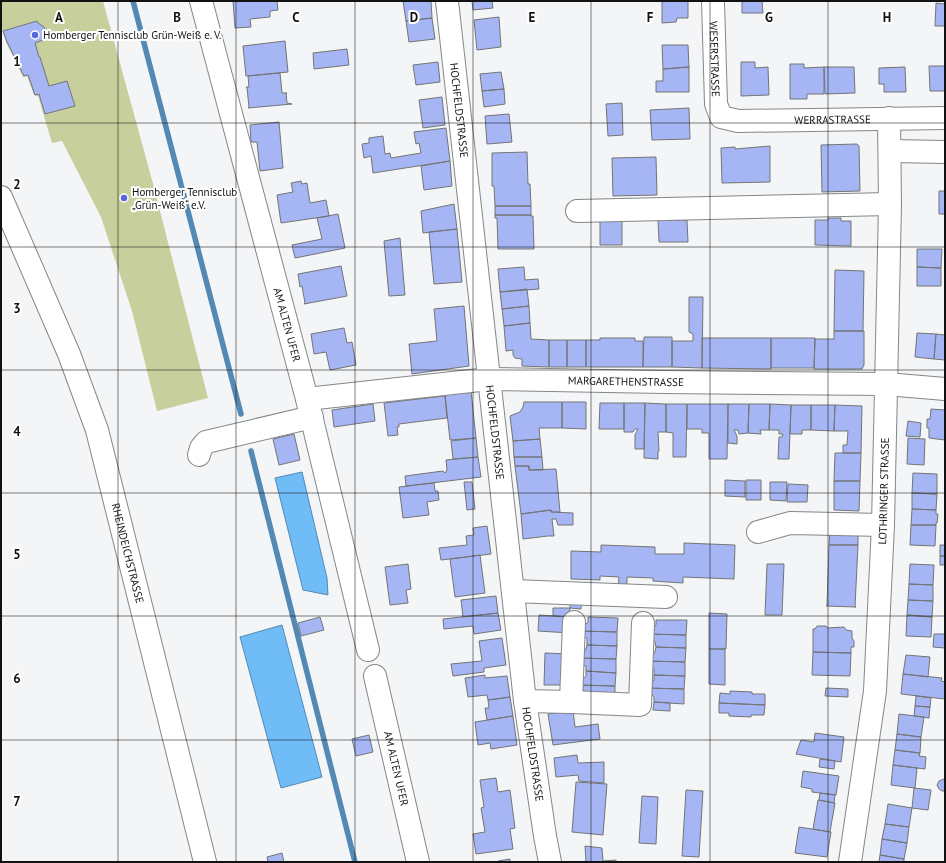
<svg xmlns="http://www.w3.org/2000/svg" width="946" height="863" font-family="'PT Sans',sans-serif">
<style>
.green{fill:#c7d09d}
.water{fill:#70bcf7;stroke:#5489b3}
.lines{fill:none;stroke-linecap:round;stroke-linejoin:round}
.stream{stroke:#5489b3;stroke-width:5.5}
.building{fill:#a6b6f4;stroke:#737475}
.minor-casing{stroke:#858687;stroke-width:24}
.major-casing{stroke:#858687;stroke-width:24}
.minor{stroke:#fff;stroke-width:22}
.major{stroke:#fff;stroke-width:22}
.grid{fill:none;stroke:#121213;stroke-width:1;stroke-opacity:0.55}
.poi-dot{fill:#5867dd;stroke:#fff;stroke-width:1.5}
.labels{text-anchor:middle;stroke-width:4;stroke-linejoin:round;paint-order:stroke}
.poi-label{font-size:11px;fill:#121213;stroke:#fff;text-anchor:start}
.street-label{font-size:11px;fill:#121213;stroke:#fff}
.grid-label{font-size:13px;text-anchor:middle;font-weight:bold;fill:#121213;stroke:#fff;stroke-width:4;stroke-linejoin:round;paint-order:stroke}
</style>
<rect width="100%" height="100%" fill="#f4f5f7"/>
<!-- green -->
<path class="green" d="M1,1h102l49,179 56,218 -51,13 -25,-100 -31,-94 -39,-76 -10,2 -14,-47 -4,-1 -7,-19 -4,1 -17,-35 -5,-15z"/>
<!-- water -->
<path class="water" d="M302,472l25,106 1,17 -25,-5 -28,-112z
M282,625l40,152 -41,11 -41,-151z"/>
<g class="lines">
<!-- stream -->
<path class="stream" d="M133,1l108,413
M251,451l104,411"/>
</g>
<!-- building -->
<path class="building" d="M233,1h44l1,9 -8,1v6l-20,2 1,8 -16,1z
M403,1h28l1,17 -26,3z
M472,1h20l1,7 -20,2z
M662,1h26v17h-11l-1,4 -14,1z
M742,1h20l1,12h-21z
M936,3l9,1v22h-10z
M499,17l2,30 -24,3 -3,-30z
M432,18l3,21 -26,3 -3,-21z
M37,21l1,2 6,4 2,4 -4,7 1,2 -8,3 4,14h1l9,29 18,-5 8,25 -30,8 -6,-20 -4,1 -7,-20 -4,1 -17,-34 -4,-11z
M285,41l3,31 -42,4 -3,-30z
M662,45h26l1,22 -26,2z
M347,49l2,16 -35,4 -1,-16z
M438,62l2,20 -24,3 -3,-20z
M741,62h14v6l13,-1 1,28 -28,1z
M790,64h14v4l20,-1v27h-17v5h-17z
M929,66h16v25h-15z
M689,67v25h-33v-11h7v-12z
M824,67h30l1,26 -30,1z
M905,67l1,25h-22v-8h-5v-16z
M501,72l3,17 -22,2 -2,-17z
M280,73l2,20h5h-1l1,10 5,1 -44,4 1,-1 -2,-19 -1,-1h3l-1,-11z
M504,89l1,15 -21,3 -2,-16z
M442,97l3,28 -22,3 -4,-28z
M622,103l1,32 -15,1 -2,-32z
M689,108l1,31 -38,1 -2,-30z
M509,114l3,28 -25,2 -2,-28z
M279,122l4,46 -23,3 -3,-29h-6l-1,-17z
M446,128l4,33 -77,12 -2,-17 -7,2 -2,-14 7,-1v-5l14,-2 2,18 5,-1 1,5 30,-5 -2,-10 -3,1 -2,-12z
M857,144l2,2 1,45 -38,1 -1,-47z
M770,146v36l-48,1 -1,-35 14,-1v2z
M527,152l1,32h2l1,22h-36l-1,-20h-2v-33z
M656,157l1,38 -44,1 -1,-38z
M450,161l2,25 -28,4 -3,-24z
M301,181l1,3 5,-1 3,20 16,-3 3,16 -48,7 -4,-28 16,-3 -2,-9z
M939,191h6v23h-6z
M454,204l3,25 -34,4 -2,-22z
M495,206h36v9h-36z
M338,214l7,34 -50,10 -3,-13 30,-6 -5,-21z
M495,215h36v1h2l1,33h-36l-1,-31h-2z
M828,218h13v3h10v25l-36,-1v-25h13z
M658,220h29l1,22h-29z
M600,221h22v24h-22z
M457,229l5,53 -28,2 -5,-52z
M400,238l5,57 -16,1 -5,-55z
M917,249h25l-1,19 -24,-1z
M341,266l6,30 -43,8 1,-1 -3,-17 -2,1 -2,-13z
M524,267l1,13 13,-1 1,10 -39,3 -2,-23z
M917,267l24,1v18h-24z
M835,270l29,1 -1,60h-29z
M527,289l2,17 -27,3 -2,-17z
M689,297h14l-1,71 -30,-1v-26h21v-7l-4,-2z
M464,306l5,60 -57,8 -3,-30 28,-3 -3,-32z
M529,306l1,17 -26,3 -2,-17z
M530,323l1,16 18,1v27l-27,-1v-7l-7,-1 -2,-3v-5l-7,1 -2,-25z
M344,328l3,15 5,-1 4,23 -26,5 -4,-18 -12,2 -3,-20z
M834,331h30v34l-2,4h-48l1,-30h19z
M917,333l19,1 -2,25 -19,-2z
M936,334l9,1v25l-11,-1z
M644,337h28v30h-29z
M600,338h35v3h8v26h-57v-27h14z
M702,338h69v31l-69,-1z
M771,338h44l-1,30h-43z
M549,340h18v27h-18z
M567,340h19v27h-19z
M471,391l5,47 -26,2 -5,-45z
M445,396l2,22 -48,6v3h-2l1,8 -10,1 -4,-33z
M524,402h38v26h-23l1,11 -27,2 -3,-25 10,-4 3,-5z
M562,402h24v27l-24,-1z
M600,403h24v26h-25z
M624,403h21l-1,46h-9v-14l3,-6h-3l-2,3h-9z
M645,403l21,1v28h-8l1,19h-1v8l-14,-1z
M373,404l2,17 -41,6 -2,-17z
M666,404h21l-1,53h-13v-24l-7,-1z
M687,404h41l-1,55h-18v-26h-7v-4h-15z
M728,404h21l-1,29 -9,1 -1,-4h-4l3,6v8l-9,-1z
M749,404h21l-1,26h-9l1,4 -13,-1z
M770,404l21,1 -2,54h-11l1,-22h3l1,-3h-4v-4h-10z
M791,405h20v25h-9v4h-12z
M811,405h24l-1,26 -23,-1z
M835,405l27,1 -1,47h-18v-8h4l1,-14h-14z
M931,409l14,1v30l-16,-2v-10h-2v-9h3z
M908,421l13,2 -1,14 -14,-1z
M294,434l6,26 -21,5 -6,-26z
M476,438l2,19 -25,2 -2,-18z
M908,438l17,1 -1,26 -17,-1z
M540,439l2,18h-28l-1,-16z
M835,453h26l-1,28h-26z
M478,457l3,20 -75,9 -1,-10 38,-5 2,2 2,-3 -1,-10z
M514,457h28l1,13h-14v-4h-14z
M515,466h14v4l27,-1 4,43h-9v-2l-30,4z
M913,473l24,1v20l-25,-1z
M725,480l20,1v16l-20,-1z
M746,480h15v20h-15z
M834,481h26l-1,30 -25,-1z
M464,482h8l3,27 -8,1z
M770,482h17l-1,19 -16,-1z
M434,483l1,8h3l1,9 -12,2 2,13 -26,3 -4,-31z
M788,484l20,1 -1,17h-20z
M912,493l25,1 -1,16 -24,-1z
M912,509l24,1v4h2l-1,9h-1v2h-25z
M551,510v2l22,1v12h-15l-2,-6h-4l2,17h-6l-25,3 -2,-25z
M911,525h25l-1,21 -25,-1z
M487,526l4,28 -50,6 -2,-12 28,-3 -1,-9 8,-1 -1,-7z
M830,530l28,1v14h-29z
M684,543l51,2 -1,34 -51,-2v6l-30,-2v-3l-26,-1v14l-9,-1 1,-13 -19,-1v4l-29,-1v-28l30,1v-7l54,2v7h29z
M829,545h29l-3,62h1l-30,-1 1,-1z
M940,545h5v11h-5z
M480,555l5,38 -30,4 -5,-38z
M940,556h5v9h-5z
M408,564l3,25 -5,1 2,13 -18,2 -5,-38z
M767,564h17l-2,51h-17z
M910,564l24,1 -1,20 -24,-1z
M909,584l24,1v16l-25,-1z
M496,596l2,17 -35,4 -2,-17z
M908,600l25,1 -1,16 -25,-2z
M570,601h11v8l-11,-1z
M553,608h17l-1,9 -16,-1z
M498,613l3,17 -27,4 -1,-8 -29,3 -1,-10z
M709,613l18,1 -1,35h-17z
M539,615l30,2 1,16 -32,-2z
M907,615l25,2 -1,20 -25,-1z
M320,617l4,13 -23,6 -3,-13z
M588,617l30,1 -1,14 -38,-1v-6h6l3,-3z
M656,620h31l-1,15 -39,-1v-7h7l2,-2z
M817,626h9l1,2 17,-1 2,3 6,1v7l2,3v6h-3v6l-38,-1v-23h2z
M579,631l38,1v14l-30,-1v-6l-2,-2h-7z
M647,634l39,1v13l-30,-1 -1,-5z
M934,634h11v14l-12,-1z
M502,638l4,27 -22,3v4l-31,4 -2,-12 31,-3 -3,-20z
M587,645l30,1 -1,13 -39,-1 1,-6h6l2,-3z
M656,647l30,1 -1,14 -38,-1 8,-9z
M709,649h16v36l-16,-1z
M813,652l38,1 -1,23 -38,-1z
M545,653l24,1 -1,31h-24z
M906,655l24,2 -2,20 -25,-3z
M577,658l39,1v14l-30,-2v-5l-9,-2z
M647,661l38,1v14l-31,-1v-6z
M586,671l30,2 -1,13 -38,-1v-6h6l3,-3z
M903,674l39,4 -1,3 4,1v17l-44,-5z
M485,675v3l22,-2 3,21 -22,3 -1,-5 -19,2 -3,-19z
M654,675l31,1 -1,13 -39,-1 1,-6h6l2,-2z
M577,685l38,1v14l-29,-6z
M645,688l39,1v15l-30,-2v-5l-2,-3h-7z
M826,688l22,1v8l-23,-1z
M730,691l22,1v2h13v11l-46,-2 1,-10 10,1z
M916,696l15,2 -1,9 -15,-1z
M510,697l3,19 -26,4 -2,-12h4l-1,-8z
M654,702l16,1v8l-17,-1z
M719,703l46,2 -1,10h-13v2l-22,-1v-3h-10z
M915,706l15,1 -1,11 -15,-2z
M573,710l2,17 23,-3 2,15 -47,6 -5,-31z
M899,714l25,3 -3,20 -24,-3z
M513,716l4,29 -26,4 -1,-6 -12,2 -3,-23z
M815,733l29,4 -3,25 -45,-8 5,-14 13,2z
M897,734l24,3 -1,16 -25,-3z
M369,735l4,17 -17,4 -4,-17z
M895,750l25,3 -1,3 7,1 -1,12 -32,-4z
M577,755l1,8 26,-1v21l-25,-2 -1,-6 -22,2 -2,-19z
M820,759l15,2 -1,8 -15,-2z
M893,765l24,3 -2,20 -24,-3z
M803,771l36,5 -3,19 -24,-3v-3l-11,-2z
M496,778l2,14 12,-2 5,38 -5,1 3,20 -37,5 -3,-20 12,-2 -4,-24 3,-1 -4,-27z
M944,779l1,1v11h-3l-3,-2 -2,-4 2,-4z
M576,782l31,2 -4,51 -31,-3z
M914,788l17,2 -3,20 -16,-2z
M686,790l17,1 -4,66 -17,-1z
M820,793l15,2 -1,8 -15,-3z
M642,796l16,1 -2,47 -17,-1z
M818,800l17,3 -5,29 -17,-3z
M888,804l24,4 -3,19 -24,-3z
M885,824l24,3 -2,16 -25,-4z
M799,827l32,5 -4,25 -32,-4z
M882,839l25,4 -3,16 -24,-4z
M585,846l17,2 1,13 13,-1v1l-1,1h-34l5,-1z
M282,853l2,9h-16l-1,-5z
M880,855l24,4v3h-25z
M510,859v3h-12v-1z"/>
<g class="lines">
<defs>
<g id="minor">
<path id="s1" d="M201,1l106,398 61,251"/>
<path id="s2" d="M447,1l78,700 20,135 5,26"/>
<path id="s3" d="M713,1l3,103 5,13 17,4 207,-3"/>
<path d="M890,151l55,1"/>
<path d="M577,211l313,-7"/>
<path id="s4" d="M307,399l182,-20 175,3 222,2 59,5"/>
<path d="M199,455l2,-7 5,-6 106,-25"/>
<path d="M758,532l32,-9 93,2"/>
<path d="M513,591l153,6"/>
<path id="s5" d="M375,676l43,186"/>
<path d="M525,701l46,1 69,3 3,-82"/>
<path d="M571,702l3,-80"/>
<path id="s6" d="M850,862l25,-171 8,-166 7,-321 -1,-86"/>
</g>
<g id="major">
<path id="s7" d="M1,197l68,157 28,76 108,432"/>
</g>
</defs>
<!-- minor casing -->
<use href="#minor" class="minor-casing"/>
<!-- major casing -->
<use href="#major" class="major-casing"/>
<!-- minor -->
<use href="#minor" class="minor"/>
<!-- major -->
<use href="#major" class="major"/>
</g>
<!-- grid -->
<path class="grid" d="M118,1v861M236,1v861M355,1v861M473,1v861M591,1v861M710,1v861M828,1v861M1,123h944M1,247h944M1,370h944M1,493h944M1,616h944M1,740h944"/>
<!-- markers -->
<g class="poi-dot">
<circle cx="35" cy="35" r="4"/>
<circle cx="124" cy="198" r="4"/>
</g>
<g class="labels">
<!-- poi labels -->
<g class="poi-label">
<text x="43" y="39">Homberger Tennisclub Grün-Weiß e. V.</text>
<text x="132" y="196">Homberger Tennisclub<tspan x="132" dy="13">„Grün-Weiß“ e.V.</tspan></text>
</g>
<!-- street labels -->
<g class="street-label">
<text dy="4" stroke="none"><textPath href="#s3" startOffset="58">WESERSTRASSE</textPath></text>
<text dy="4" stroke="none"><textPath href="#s2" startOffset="110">HOCHFELDSTRASSE</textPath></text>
<text dy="4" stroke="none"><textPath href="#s3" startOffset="229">WERRASTRASSE</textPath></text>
<text dy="4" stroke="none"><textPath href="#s1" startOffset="335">AM ALTEN UFER</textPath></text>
<text dy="4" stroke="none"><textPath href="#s4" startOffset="320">MARGARETHENSTRASSE</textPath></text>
<text dy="4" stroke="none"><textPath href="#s2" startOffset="434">HOCHFELDSTRASSE</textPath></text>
<text dy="4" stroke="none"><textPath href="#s6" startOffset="373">LOTHRINGER STRASSE</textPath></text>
<text dy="4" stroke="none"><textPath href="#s7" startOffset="379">RHEINDEICHSTRASSE</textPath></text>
<text dy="4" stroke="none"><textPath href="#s2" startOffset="758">HOCHFELDSTRASSE</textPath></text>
<text dy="4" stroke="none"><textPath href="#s5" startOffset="95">AM ALTEN UFER</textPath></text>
</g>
</g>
<g class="grid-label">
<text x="59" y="22">A</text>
<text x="177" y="22">B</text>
<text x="296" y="22">C</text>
<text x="414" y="22">D</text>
<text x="532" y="22">E</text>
<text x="650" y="22">F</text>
<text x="769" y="22">G</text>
<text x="887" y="22">H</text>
<text x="17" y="66">1</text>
<text x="17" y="189">2</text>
<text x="17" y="313">3</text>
<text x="17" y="436">4</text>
<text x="17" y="559">5</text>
<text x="17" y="683">6</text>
<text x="17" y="806">7</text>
</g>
<!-- border -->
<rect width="946" height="863" fill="none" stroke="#121213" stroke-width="4"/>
</svg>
